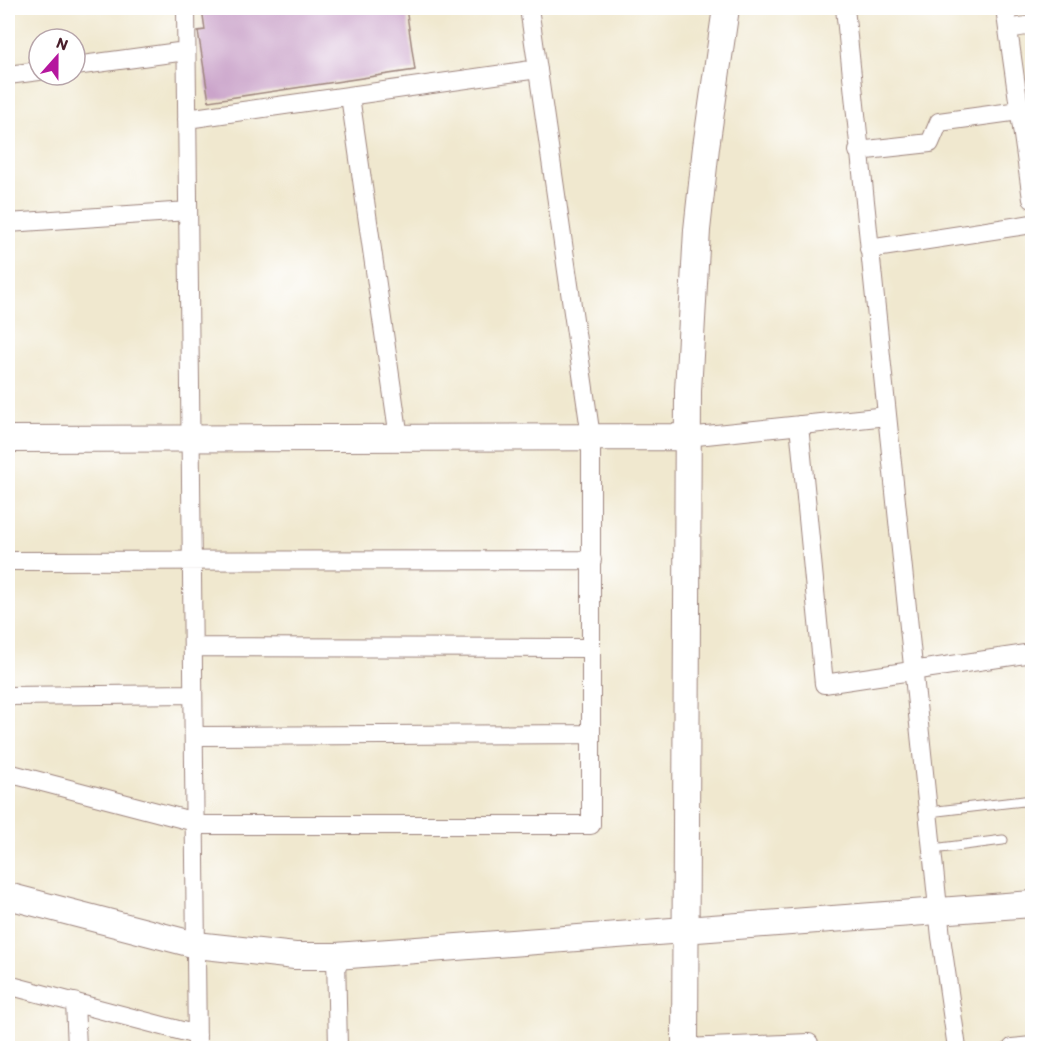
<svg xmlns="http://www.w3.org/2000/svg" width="1040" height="1056" font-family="Itim,sans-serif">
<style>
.building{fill:#cba4ca}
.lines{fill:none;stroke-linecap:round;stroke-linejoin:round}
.lane-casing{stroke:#9d847d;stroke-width:11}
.street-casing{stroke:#9d847d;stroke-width:20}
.secondary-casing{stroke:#9d847d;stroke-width:28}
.lane{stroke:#fff;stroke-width:9}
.street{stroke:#fff;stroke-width:18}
.secondary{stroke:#fff;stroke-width:26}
</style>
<rect width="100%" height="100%" fill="#fff"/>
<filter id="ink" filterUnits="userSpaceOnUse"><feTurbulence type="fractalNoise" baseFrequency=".0167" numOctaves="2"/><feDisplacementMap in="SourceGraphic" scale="12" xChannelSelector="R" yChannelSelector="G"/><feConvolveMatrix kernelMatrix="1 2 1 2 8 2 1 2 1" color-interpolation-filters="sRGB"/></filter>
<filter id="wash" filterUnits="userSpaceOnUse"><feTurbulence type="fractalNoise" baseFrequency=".008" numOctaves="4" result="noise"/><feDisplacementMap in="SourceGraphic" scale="24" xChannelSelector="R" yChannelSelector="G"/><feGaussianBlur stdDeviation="1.35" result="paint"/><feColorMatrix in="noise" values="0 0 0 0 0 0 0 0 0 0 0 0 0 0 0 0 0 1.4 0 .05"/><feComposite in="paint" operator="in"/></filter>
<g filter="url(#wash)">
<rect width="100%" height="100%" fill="#f0e8cf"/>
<g id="blocks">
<!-- building -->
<path class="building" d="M202,8h204l9,62 -206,31 -11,-70 7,-1z"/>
</g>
</g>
<g filter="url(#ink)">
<use href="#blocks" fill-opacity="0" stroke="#9d847d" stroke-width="1.5"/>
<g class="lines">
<defs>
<path id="lane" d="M929,812l103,-12
M933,849l70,-9"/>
<path id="street" d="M186,8l11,1040
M845,8l96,929 16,111
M1005,8l27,191
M1008,29l24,-4
M75,66l111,-15
M8,75l31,-4
M350,96l49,342
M187,119l351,-50
M858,151l72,-8 9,-21 80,-11
M8,223l180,-12
M869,249l163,-25
M799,425l25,259 208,-31
M687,437l200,-21
M8,561l584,-1
M193,647l398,1
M8,696l185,-2
M194,736l397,-2
M8,773l187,49
M195,825h396v-388l-62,-429
M336,956l2,92
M8,985l189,50
M75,1002l2,46
M685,1048l124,-5v5
M1012,1048l20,-2"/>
<path id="secondary" d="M8,439l679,-2
M8,896l188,49 99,11h41l696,-52
M685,1048l3,-657 9,-161 9,-83 20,-139"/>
</defs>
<!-- lane casing -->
<use href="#lane" class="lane-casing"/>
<!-- street casing -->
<use href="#street" class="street-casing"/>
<!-- secondary casing -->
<use href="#secondary" class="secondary-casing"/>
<!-- lane -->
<use href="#lane" class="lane"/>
<!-- street -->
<use href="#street" class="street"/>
<!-- secondary -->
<use href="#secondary" class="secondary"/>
</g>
</g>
<!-- margin -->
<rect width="1040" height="1056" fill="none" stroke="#fff" stroke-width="30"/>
<!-- north arrow -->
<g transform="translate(57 57) rotate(21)"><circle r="28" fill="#ffffff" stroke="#b7a5aa" stroke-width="1.5"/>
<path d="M0-4.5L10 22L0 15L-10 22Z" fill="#b5179e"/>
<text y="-9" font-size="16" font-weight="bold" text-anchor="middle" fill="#4a1f2b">N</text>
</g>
</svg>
